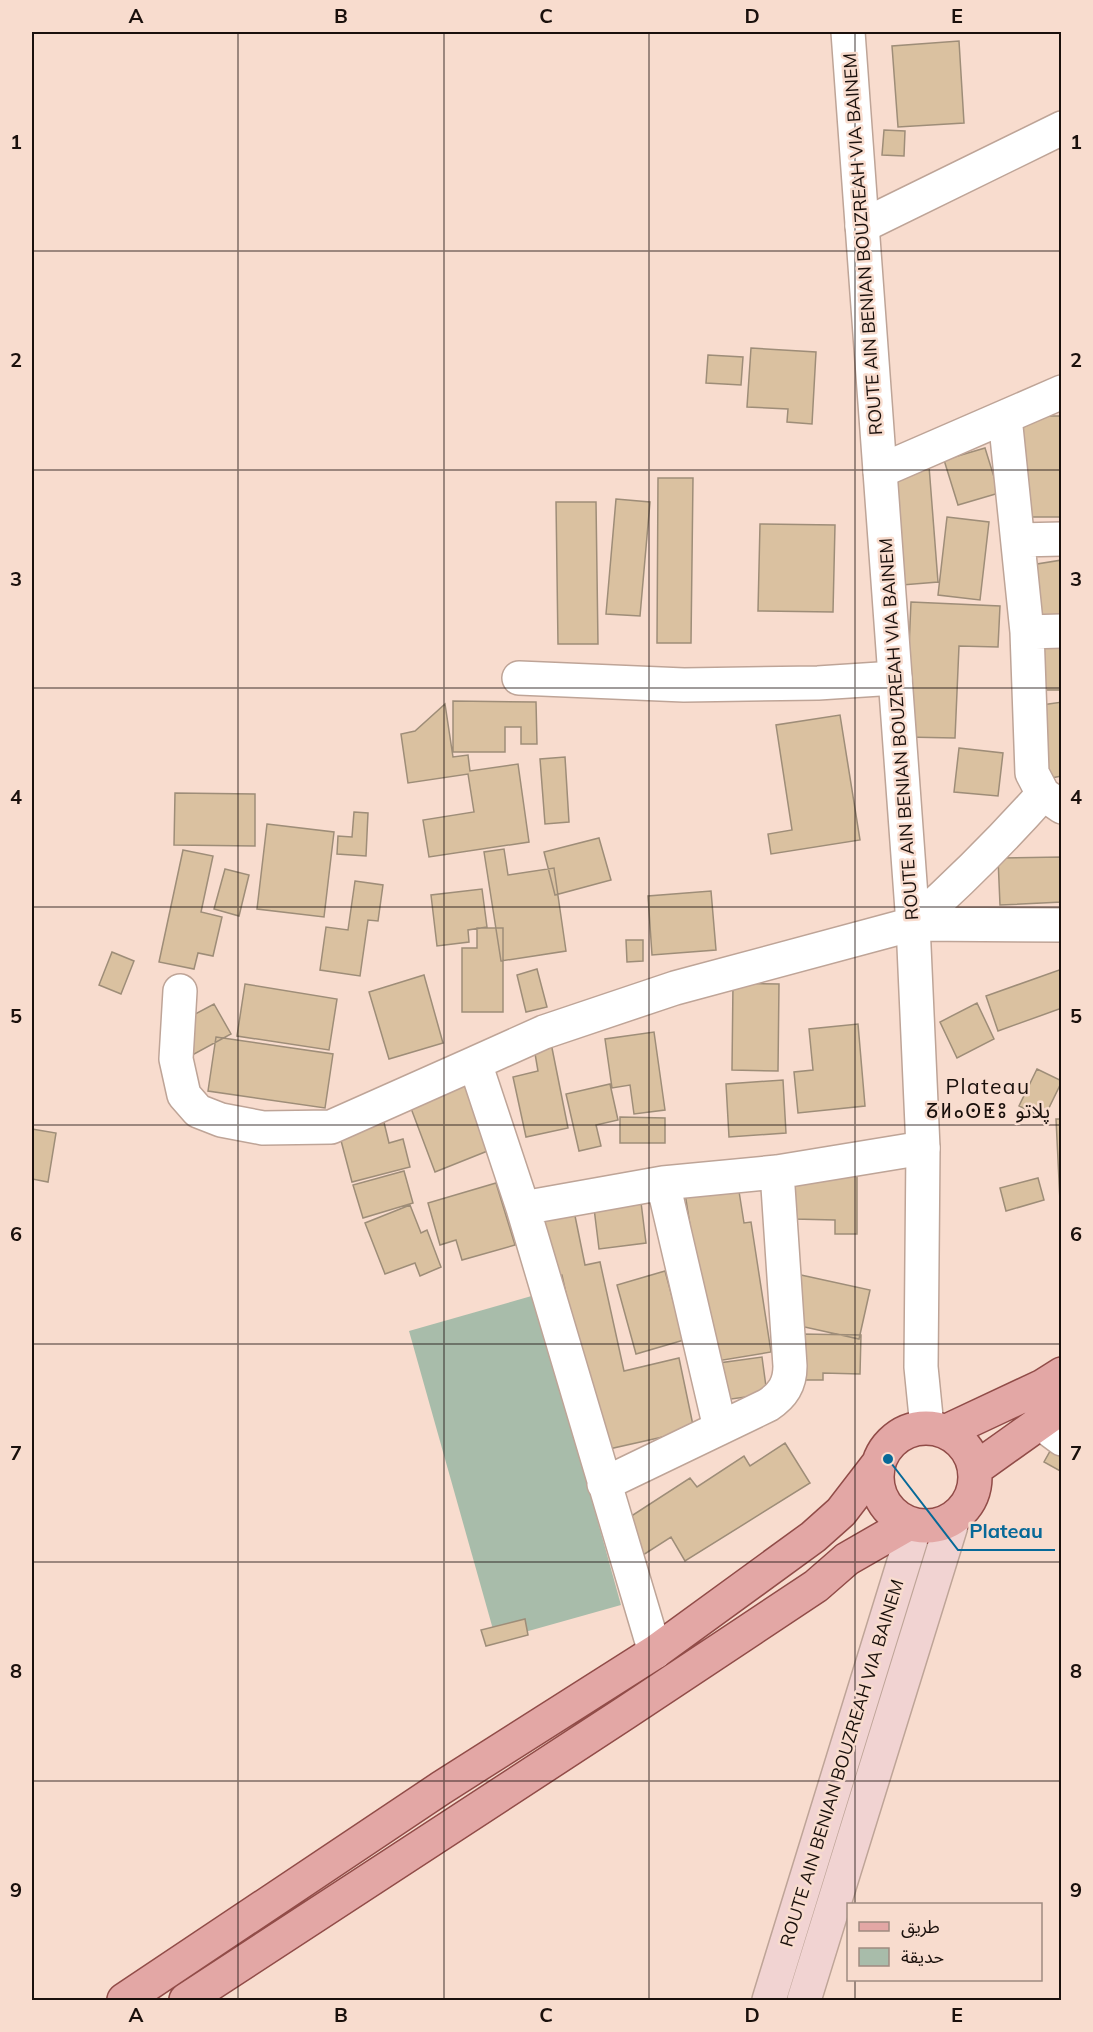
<svg xmlns="http://www.w3.org/2000/svg" width="1093" height="2032" font-family="Mulish,'Noto Sans Arabic','Noto Sans Tifinagh',sans-serif">
<style>
.green{fill:#a8bcaa}
.building{fill:#dac1a0;stroke:#9e8d78;stroke-width:1.5}
.lines{fill:none;stroke-linecap:round;stroke-linejoin:round}
.minor-casing{stroke:#bea497;stroke-width:36}
.tertiary-casing{stroke:#bea497;stroke-width:36}
.secondary-casing{stroke:#bea497;stroke-width:36}
.primary-casing{stroke:#914c48;stroke-width:36}
.minor{stroke:#fff;stroke-width:33}
.tertiary{stroke:#fff;stroke-width:33}
.secondary{stroke:#f1d3d2;stroke-width:33}
.primary{stroke:#e3a7a5;stroke-width:33}
.grid{fill:none;stroke:#1a100c;stroke-width:1.5;stroke-opacity:0.55}
.labels{text-anchor:middle;stroke-width:5;stroke-linejoin:round;paint-order:stroke}
.street-label{font-size:18px;fill:#1a100c;stroke:#f8dcce}
.quarter-label{font-size:21px;letter-spacing:1.5px;fill:#1a100c;stroke:#f8dcce}
.leader{fill:none;stroke:#076998;stroke-width:2}
.callout-dot{fill:#076998;stroke:#f8dcce;stroke-width:2}
.callout-label{font-size:20px;text-anchor:middle;font-weight:bold;fill:#076998;stroke:#f8dcce;stroke-width:5;stroke-linejoin:round;paint-order:stroke}
.neatline{fill:none;stroke:#1a100c;stroke-width:2}
.grid-label{font-size:20px;text-anchor:middle;font-weight:bold;fill:#1a100c}
</style>
<rect width="100%" height="100%" fill="#f8dcce"/>
<!-- green -->
<path class="green" d="M535,1295l86,310 -125,35 -87,-309z"/>
<!-- building -->
<path class="building" d="M959,41l5,82 -66,4 -6,-81z
M884,130l21,1 -1,25 -22,-1z
M751,348l65,4 -4,72 -25,-2 1,-13 -41,-2z
M708,355l35,2 -2,28 -35,-2z
M1019,416h43v101h-44z
M985,448l14,45 -41,12 -14,-45z
M929,466l9,116 -36,3 -9,-116z
M658,478h35l-2,165h-34z
M616,499l34,3 -10,114 -34,-2z
M556,502h40l2,142h-40z
M947,517l42,5 -9,78 -42,-5z
M760,524l75,1 -2,87 -75,-1z
M1062,560v59l-26,3 -5,-57z
M911,602l89,4 -2,41 -39,-1 -4,92 -50,-1z
M1062,637v53h-24l-1,-52z
M453,701l83,1 1,42h-16v-17h-16v25h-52z
M1062,702v74l-16,3 -11,-73z
M445,704l8,53 15,-2 2,16 48,-7 11,78 -100,15 -6,-37 51,-8 -6,-38 -60,9 -7,-49 14,-3z
M840,715l20,125 -89,14 -3,-20 24,-4 -16,-105z
M959,748l44,5 -5,43 -44,-4z
M565,757l4,65 -24,2 -5,-65z
M175,793l80,1v52l-81,-1z
M354,812l14,1 -2,43 -29,-2 1,-18 14,1z
M267,824l67,8 -10,85 -67,-8z
M599,838l12,42 -56,15 -11,-43z
M504,849l4,26 46,-7 12,83 -65,10 -17,-109z
M183,850l30,6 -12,56 21,5 -9,39 -15,-3 -4,16 -35,-7z
M1062,857v45l-62,3 -2,-47z
M225,869l24,6 -10,41 -25,-7z
M355,881l28,4 -5,36 -10,-1 -8,56 -40,-6 6,-43 22,3z
M482,889l5,38 -19,3 1,12 -32,4 -6,-51z
M711,891l5,59 -64,5 -4,-59z
M477,928h26v84h-41v-64h15z
M626,940h17v21l-16,1z
M112,952l22,9 -13,33 -22,-9z
M537,969l10,38 -21,5 -9,-37z
M1062,969v39l-64,23 -12,-35z
M424,975l19,68 -54,16 -20,-67z
M733,983l46,1 -1,87 -46,-1z
M245,984l92,15 -8,51 -92,-14z
M977,1003l17,36 -37,19 -17,-36z
M214,1004l17,30 -46,25 -16,-31z
M858,1024l7,82 -67,7 -4,-41 19,-2 -4,-41z
M654,1032l11,78 -31,4 -4,-29 -18,3 -7,-49z
M216,1037l117,17 -8,54 -117,-17z
M550,1038l18,90 -42,9 -13,-60 25,-6 -5,-29z
M1037,1069l25,12 -18,37 -25,-12z
M783,1080l3,53 -57,4 -3,-53z
M464,1082l26,68 -55,22 -26,-69z
M610,1084l8,36 -22,5 5,21 -22,5 -13,-57z
M380,1106l9,37 14,-4 7,28 -58,15 -17,-64z
M620,1117l45,1v25h-45z
M1056,1119h6l-2,82z
M32,1129l24,4 -8,49 -16,-3z
M404,1171l9,32 -50,15 -10,-33z
M794,1173h63v61h-22v-14l-41,-1z
M1038,1178l6,22 -38,11 -6,-23z
M496,1183l19,62 -53,15 -6,-20 -16,5 -12,-42z
M738,1185l6,38 7,-1 20,130 -60,10 -26,-169z
M640,1194l6,49 -47,6 -6,-49z
M410,1205l11,28 6,-3 14,37 -21,9 -5,-13 -30,11 -20,-51z
M574,1211l11,54 15,-3 24,109 55,-13 15,72 -94,21 -38,-176 -13,2 -12,-58z
M665,1271l19,69 -48,14 -19,-69z
M801,1275l69,15 -11,49 -68,-15z
M801,1334l60,1 -1,39 -37,-1v7h-23z
M762,1357l5,37 -43,6 -5,-37z
M785,1443l25,40 -125,78 -14,-24 -31,20 -21,-33 71,-46 7,9 47,-31 6,10z
M1054,1444l8,4v24l-18,-10z
M525,1619l3,16 -42,11 -5,-16z"/>
<g class="lines">
<defs>
<path id="minor" d="M862,226l200,-98
M1005,417l22,215 5,141 11,21 19,13
M880,471l182,-79
M1018,540l44,-1
M1027,632l35,-1
M519,678l165,7 134,-2 77,-5
M913,924c46,-41 89,-84 130,-130
M180,991l-4,68 8,36 14,16 23,9 42,8 68,-1 144,-64
M663,1183l57,245
M523,1208l140,-25 114,-11 146,-24
M1039,1422l23,17
M604,1484l164,-79c15,-10 22,-21 22,-39l-13,-194
M655,1652l-132,-444 -48,-145 69,-31 131,-44 238,-64 149,1"/>
<path id="tertiary" d="M848,32l65,892 10,224 -2,219 6,60"/>
<path id="secondary" d="M769,2000l146,-474
M804,2000l149,-481"/>
<path id="primary" d="M877 1477a49 49 0 1 1 98 0a49 49 0 1 1-98 0Z
M947,1431l96,-45 19,-12
M975,1469l87,-62
M124,2000l317,-212 214,-136 158,-115 28,-25 37,-48
M186,2000l439,-287 191,-127 31,-27 61,-35"/>
</defs>
<!-- minor casing -->
<use href="#minor" class="minor-casing"/>
<!-- tertiary casing -->
<use href="#tertiary" class="tertiary-casing"/>
<!-- secondary casing -->
<use href="#secondary" class="secondary-casing"/>
<!-- primary casing -->
<use href="#primary" class="primary-casing"/>
<!-- minor -->
<use href="#minor" class="minor"/>
<!-- tertiary -->
<use href="#tertiary" class="tertiary"/>
<!-- secondary -->
<use href="#secondary" class="secondary"/>
<!-- primary -->
<use href="#primary" class="primary"/>
</g>
<!-- grid -->
<path class="grid" d="M238,32v1968M444,32v1968M649,32v1968M855,32v1872M32,251h1030M32,470h1030M32,688h1030M32,907h1030M32,1125h1030M32,1344h1030M32,1562h1030M32,1781h1030M855,1980v20"/>
<g class="labels">
<!-- street labels -->
<g class="street-label">
<text transform="translate(863 244) rotate(-94)" y="6">ROUTE AIN BENIAN BOUZREAH VIA BAINEM</text>
<text transform="translate(899 729) rotate(-94)" y="6">ROUTE AIN BENIAN BOUZREAH VIA BAINEM</text>
<text transform="translate(842 1763) rotate(-73)" y="6">ROUTE AIN BENIAN BOUZREAH VIA BAINEM</text>
</g>
<!-- quarter labels -->
<g class="quarter-label">
<text x="988" y="1094">Plateau<tspan x="988" dy="24">ⵒⵍⴰⵙⵟⵓ پلاتو</tspan></text>
</g>
</g>
<!-- callouts -->
<path class="leader" d="M888 1459L958 1550H1055"/>
<circle class="callout-dot" cx="888" cy="1459" r="6"/>
<g class="callout-label">
<text x="1006" y="1538">Plateau</text>
</g>
<!-- border -->
<rect width="1093" height="2032" fill="none" stroke="#f8dcce" stroke-width="66"/>
<!-- legend -->
<rect x="847" y="1903" width="195" height="78" fill="#f8dcce" stroke="#9f8a80" stroke-width="1.5"/>
<rect x="859" y="1922" width="30" height="9" fill="#e3a7a5" stroke="#9f8a80" stroke-width="1.5"/>
<text x="901" y="1933" font-size="18" fill="#1a100c">طريق</text>
<rect x="859" y="1948" width="30" height="18" fill="#a8bcaa" stroke="#9f8a80" stroke-width="1.5"/>
<text x="901" y="1963" font-size="18" fill="#1a100c">حديقة</text>
<rect x="33" y="33" width="1027" height="1966" class="neatline"/>
<g class="grid-label">
<text x="136" y="23">A</text>
<text x="341" y="23">B</text>
<text x="546" y="23">C</text>
<text x="752" y="23">D</text>
<text x="957" y="23">E</text>
<text x="16" y="149">1</text>
<text x="1076" y="149">1</text>
<text x="16" y="367">2</text>
<text x="1076" y="367">2</text>
<text x="16" y="586">3</text>
<text x="1076" y="586">3</text>
<text x="16" y="804">4</text>
<text x="1076" y="804">4</text>
<text x="16" y="1023">5</text>
<text x="1076" y="1023">5</text>
<text x="16" y="1241">6</text>
<text x="1076" y="1241">6</text>
<text x="16" y="1460">7</text>
<text x="1076" y="1460">7</text>
<text x="16" y="1678">8</text>
<text x="1076" y="1678">8</text>
<text x="16" y="1897">9</text>
<text x="1076" y="1897">9</text>
<text x="136" y="2022">A</text>
<text x="341" y="2022">B</text>
<text x="546" y="2022">C</text>
<text x="752" y="2022">D</text>
<text x="957" y="2022">E</text>
</g>
</svg>
